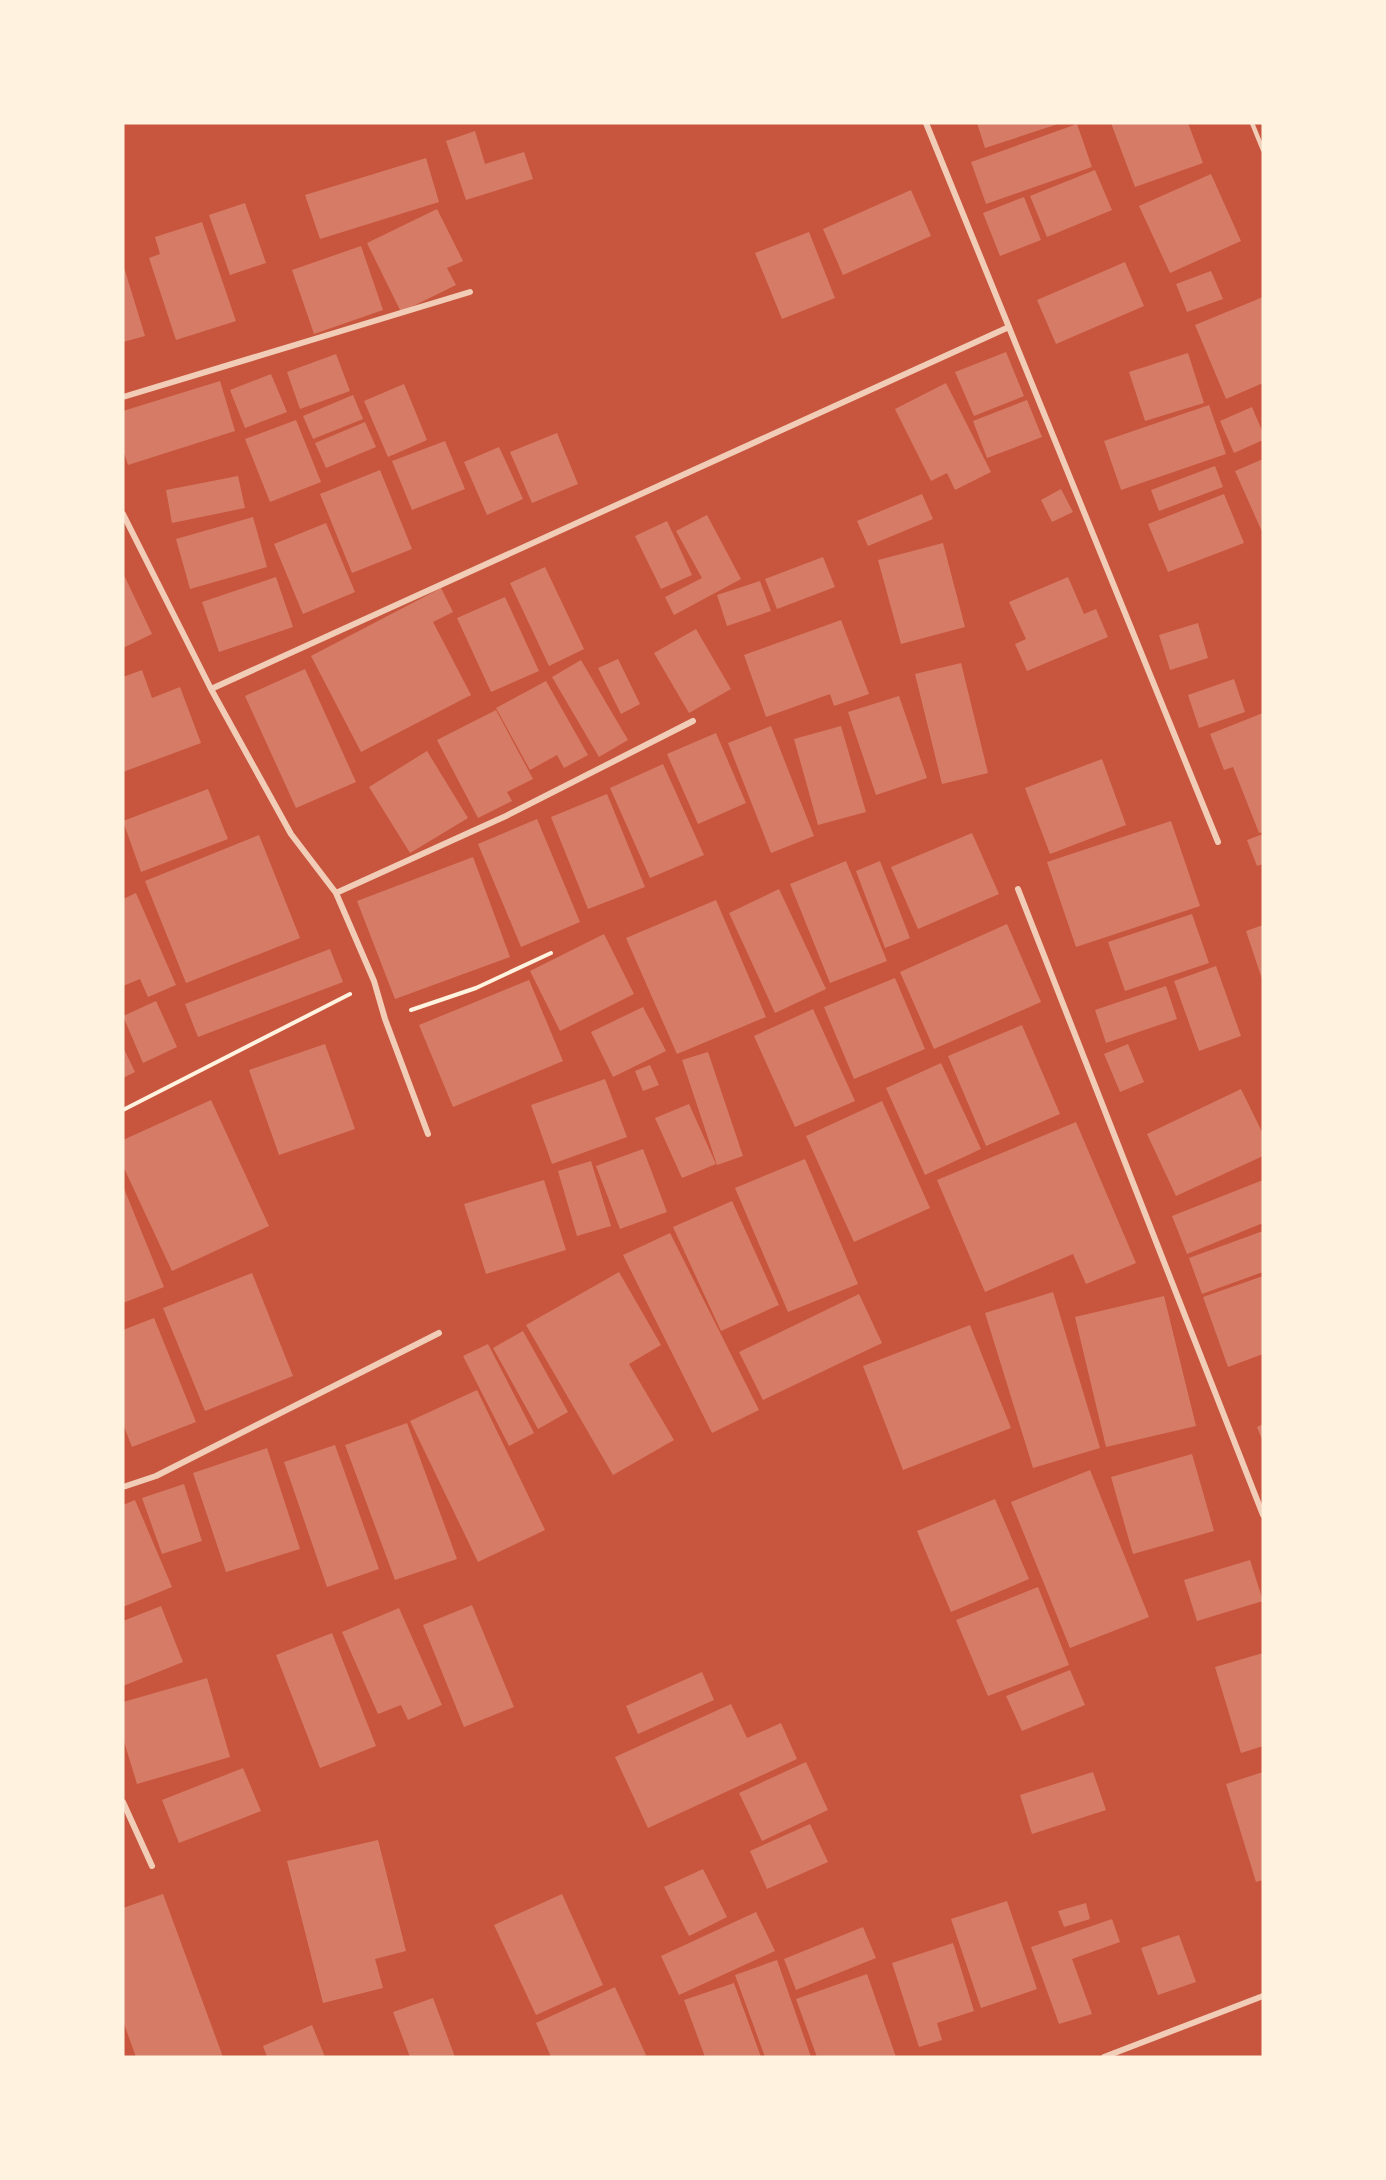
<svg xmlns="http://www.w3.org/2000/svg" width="1386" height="2180" font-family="'Playfair Display',serif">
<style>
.building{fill:#d67c66}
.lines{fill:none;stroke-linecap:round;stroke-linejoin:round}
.path{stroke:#fff3e0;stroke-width:4}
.service{stroke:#f1ccb7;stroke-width:4.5}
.minor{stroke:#f1ccb7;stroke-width:6}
</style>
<rect width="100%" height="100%" fill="#c8553d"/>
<!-- building -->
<path class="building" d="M977,123h84l-76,25z
M1111,123h77l15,40 -68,24z
M1077,124l15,43 -106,37 -15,-42z
M475,131l10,33 39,-12 9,27 -67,21 -20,-59z
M426,158l13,44 -119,37 -15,-44z
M1095,170l17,40 -65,27 -17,-41z
M1211,174l30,67 -71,32 -31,-67z
M911,190l20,46 -88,39 -20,-46z
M1024,197l17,43 -41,16 -17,-43z
M245,203l21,60 -36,12 -21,-60z
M437,209l26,52 -16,7 9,17 -55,27 -34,-69z
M202,222l34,99 -60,19 -27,-82 11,-4 -5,-17z
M809,232l26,66 -53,21 -27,-66z
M361,246l22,64 -69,24 -22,-64z
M1125,262l19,44 -88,38 -19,-44z
M123,264l22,72 -22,6z
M1211,271l12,28 -36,13 -11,-28z
M1263,297v86l-37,16 -31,-74z
M1006,352l18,44 -50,20 -19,-44z
M1188,353l16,50 -59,18 -16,-49z
M336,354l14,37 -50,18 -13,-37z
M271,374l16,38 -42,16 -15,-38z
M220,381l15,50 -107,34 -5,-15v-39z
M946,383l45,89 -36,18 -8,-17 -16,8 -36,-72z
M404,384l23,56 -39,17 -24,-56z
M353,395l10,24 -50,20 -10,-23z
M1027,400l15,37 -55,21 -14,-37z
M1209,405l17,49 -105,36 -17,-49z
M1252,407l11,26v7l-29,13 -14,-32z
M296,420l25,62 -51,20 -25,-63z
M365,422l11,25 -50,21 -11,-25z
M557,433l21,51 -46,19 -22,-51z
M445,441l20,48 -53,21 -20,-49z
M499,447l24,52 -36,16 -23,-53z
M1263,459v75l-28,-63z
M1215,466l8,21 -64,24 -8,-21z
M380,470l32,79 -60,24 -32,-79z
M238,476l7,32 -73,15 -6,-33z
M1061,489l12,23 -21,10 -11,-22z
M922,494l11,25 -65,27 -11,-25z
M1224,494l20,49 -76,29 -20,-48z
M707,515l34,64 -67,36 -9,-18 37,-19 -26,-47z
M253,517l14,50 -77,22 -14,-50z
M667,521l25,54 -31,14 -26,-53z
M326,523l29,69 -52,22 -29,-70z
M943,543l22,84 -64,17 -23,-84z
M823,557l12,30 -58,22 -12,-30z
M545,567l39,82 -35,17 -39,-83z
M123,573l29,61 -29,14z
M276,577l17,50 -74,25 -17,-50z
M1068,577l16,37 12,-5 12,28 -81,34 -12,-27 11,-5 -17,-37z
M760,581l11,30 -44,15 -10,-31z
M441,588l12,24 -20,10 38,73 -110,57 -50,-96z
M505,597l34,74 -48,21 -34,-74z
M841,620l28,74 -35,12 -4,-12 -64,23 -22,-62z
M1198,623l10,35 -38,12 -11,-35z
M696,629l35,60 -42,24 -35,-60z
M618,659l22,45 -19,10 -23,-46z
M581,660l47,80 -29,17 -47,-80z
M961,663l27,110 -46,11 -27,-110z
M305,669l51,113 -60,26 -51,-112z
M142,670l10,28 28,-11 21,56 -78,29v-95z
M1234,679l11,33 -46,16 -11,-33z
M546,681l42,74 -24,13 -7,-13 -27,15 -34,-62z
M899,696l28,82 -51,17 -28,-83z
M496,710l37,69 -26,13 5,9 -34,17 -41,-78z
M1263,713v119l-4,1 -26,-66 -9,3 -14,-36z
M771,726l43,110 -43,17 -43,-110z
M841,726l25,86 -48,13 -24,-86z
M716,733l30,70 -48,21 -31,-70z
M427,751l41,67 -58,35 -41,-66z
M1102,759l24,66 -76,29 -25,-66z
M663,764l41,91 -54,23 -40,-90z
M208,789l20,50 -87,33 -18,-51z
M607,794l38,93 -57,22 -37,-92z
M537,819l43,103 -59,25 -43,-103z
M1171,821l29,85 -124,41 -29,-85z
M972,833l27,61 -81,35 -27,-62z
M1263,834v30l-6,2 -10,-26z
M259,835l41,103 -114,45 -41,-102z
M473,857l37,100 -115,42 -38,-98z
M846,861l41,100 -57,22 -40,-99z
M880,861l30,77 -25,10 -29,-77z
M779,889l47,100 -51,24 -46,-100z
M136,893l40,92 -28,12 -8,-18 -17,7v-87z
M716,900l50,117 -89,37 -51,-116z
M1192,914l17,49 -84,28 -17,-49z
M1007,924l34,78 -107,47 -34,-77z
M1263,925v57l-17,-51z
M604,934l30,60 -74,37 -30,-60z
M330,949l13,33 -145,55 -13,-33z
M1216,966l25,70 -42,15 -25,-70z
M895,978l30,71 -71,30 -30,-72z
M529,980l34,81 -110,46 -34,-82z
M1166,986l11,33 -71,24 -11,-33z
M156,1001l21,46 -34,16 -20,-47z
M643,1007l23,44 -53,26 -22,-45z
M813,1009l42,92 -60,26 -41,-91z
M1022,1025l38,89 -74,32 -38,-90z
M325,1044l30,85 -76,26 -30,-85z
M1128,1044l16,38 -24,10 -16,-38z
M123,1047l12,25 -12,6z
M708,1052l35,104 -26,9 -35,-105z
M941,1063l40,86 -56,26 -39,-87z
M650,1065l9,20 -16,6 -8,-20z
M605,1079l22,58 -75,27 -21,-59z
M1241,1089l22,45v22l-87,40 -29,-62z
M211,1100l58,126 -97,45 -49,-105v-26z
M882,1101l48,107 -76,34 -48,-106z
M689,1104l27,60 -34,14 -27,-60z
M1076,1122l60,141 -50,21 -13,-30 -88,38 -48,-112z
M643,1149l24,63 -47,17 -24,-63z
M805,1159l53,125 -70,28 -53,-124z
M591,1161l20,65 -34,10 -19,-65z
M544,1180l22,70 -80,24 -22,-70z
M1263,1180v43l-76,31 -15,-38z
M123,1186l41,101 -41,16z
M732,1201l47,104 -58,26 -48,-104z
M1263,1231v41l-61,22 -13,-36z
M670,1233l89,177 -47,23 -89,-178z
M619,1272l42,73 -32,19 45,76 -61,35 -87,-150z
M252,1273l41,103 -88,35 -42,-103z
M1263,1276v78l-35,13 -25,-70z
M1053,1292l47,156 -67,20 -48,-155z
M859,1294l23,49 -119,57 -24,-48z
M1164,1296l32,130 -90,21 -31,-130z
M154,1318l42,104 -64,25 -9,-23v-94z
M970,1325l41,103 -108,42 -40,-104z
M523,1331l45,81 -30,17 -45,-81z
M488,1344l46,89 -25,13 -46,-90z
M477,1390l68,140 -67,32 -68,-141z
M407,1423l50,136 -62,21 -50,-135z
M1263,1424v18l-6,-15z
M335,1445l44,124 -52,18 -43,-125z
M267,1448l33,101 -74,23 -33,-99z
M1192,1454l22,77 -81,23 -22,-77z
M1090,1470l59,147 -79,31 -59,-146z
M184,1484l18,57 -40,13 -20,-56z
M995,1499l34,80 -78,33 -34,-81z
M135,1500l37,87 -49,20v-102z
M1250,1560l13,41 -66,20 -13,-41z
M1038,1587l31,78 -81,31 -32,-76z
M472,1605l42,102 -50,20 -41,-102z
M161,1606l22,56 -60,24v-65z
M399,1608l43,97 -34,15 -7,-15 -23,9 -36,-82z
M332,1633l44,113 -56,22 -44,-113z
M1263,1653v93l-22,7 -26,-86z
M1070,1670l15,35 -63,26 -16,-35z
M702,1672l12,28 -76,34 -12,-28z
M207,1678l23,79 -93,27 -14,-46v-36z
M731,1704l16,34 34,-15 16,36 -149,69 -33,-71z
M806,1762l22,48 -66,31 -23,-48z
M243,1768l18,43 -82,32 -17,-43z
M1093,1772l13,38 -74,24 -12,-39z
M1263,1772v108l-7,2 -30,-98z
M810,1824l18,38 -61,27 -17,-38z
M378,1840l28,111 -31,8 8,29 -60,15 -36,-142z
M703,1869l24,48 -38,19 -25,-49z
M163,1894l60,163h-87l-13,-36v-113z
M562,1894l41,91 -67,30 -42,-90z
M1007,1901l30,88 -56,19 -30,-89z
M1086,1903l4,16 -26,8 -6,-16z
M756,1912l19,39 -96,44 -18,-39z
M1112,1919l8,23 -48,17 20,55 -33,10 -28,-77z
M863,1927l13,31 -80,32 -12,-31z
M1179,1935l17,47 -38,13 -17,-47z
M953,1943l21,68 -37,12 5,17 -23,7 -27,-84z
M777,1960l34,97h-46l-30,-82z
M867,1974l29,83h-79l-21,-58z
M734,1983l27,74h-56l-21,-57z
M615,1987l31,68 -4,2h-91l-15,-34z
M433,1998l22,59h-45l-17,-45z
M312,2025l13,32h-58l-4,-11z"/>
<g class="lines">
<!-- path -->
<path class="path" d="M411,1010l65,-22 75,-35
M123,1110l227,-116"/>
<!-- service -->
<path class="service" d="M1252,123l11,27"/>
<!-- minor -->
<path class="minor" d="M926,123l292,719
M123,397l347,-105
M123,514l88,175 80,145 45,59 38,88 11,38 43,115
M211,689l798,-362
M1018,889l245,626
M336,893l170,-77 187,-95
M123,1487l33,-11 283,-143
M123,1802l29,64
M1104,2057l159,-61"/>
</g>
<!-- border -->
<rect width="1386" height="2180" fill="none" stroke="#fff3e0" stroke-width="249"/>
</svg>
